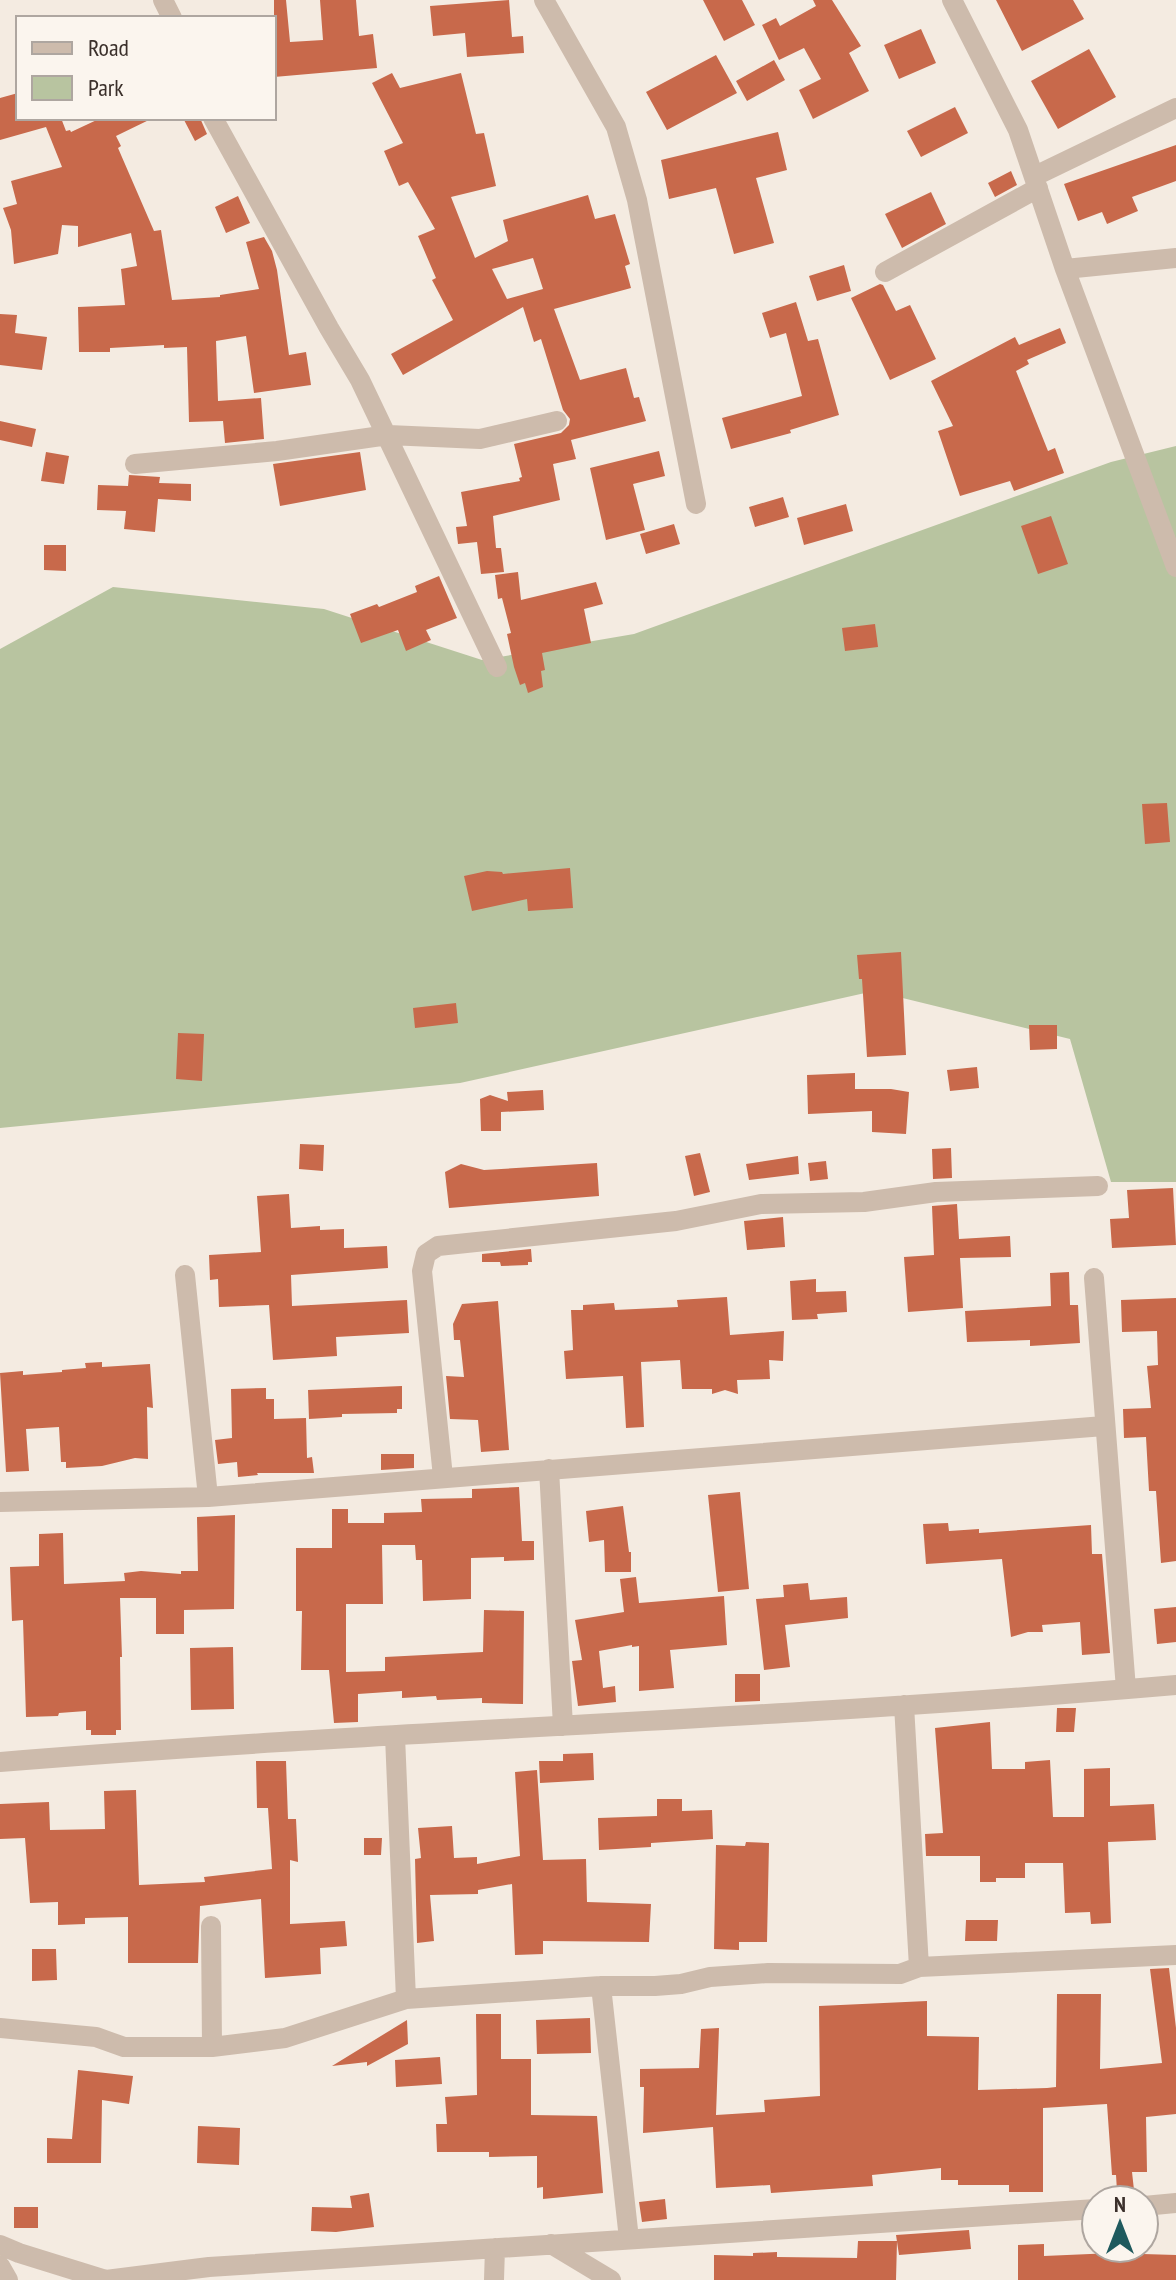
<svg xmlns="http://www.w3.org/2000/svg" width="1176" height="2280" font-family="'PT Sans Narrow',sans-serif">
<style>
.green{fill:#b8c4a0}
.building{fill:#c8694b;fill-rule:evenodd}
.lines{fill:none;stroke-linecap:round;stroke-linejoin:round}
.minor{stroke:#cdbbac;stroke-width:20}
</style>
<rect width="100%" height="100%" fill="#f4ebe1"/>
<!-- green -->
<path class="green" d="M1176,446v736h-65l-41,-143 -196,-48 -414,92 -460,45v-479l113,-62 211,22 158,51 152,-26 477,-172z"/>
<!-- building -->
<path class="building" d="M274,0h12l4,42 33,-2 -3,-40h36l3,36 14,-2 4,34 -103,9z
M509,0l3,37 11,-1 1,17 -57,4 -2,-24 -32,3 -3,-30z
M703,0h39l13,25 -31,16z
M813,0h19l29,46 -12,7 20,38 -56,28 -14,-29 22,-11 -17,-31 -25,12 -17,-35 14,-7 4,8 36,-20z
M996,0h77l11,19 -62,32z
M921,29l15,34 -37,16 -15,-34z
M1089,49l27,48 -58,32 -27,-48z
M716,55l21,38 -70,37 -21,-38z
M774,60l11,20 -38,21 -11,-20z
M392,73l8,15 61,-15 15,61 8,-1 12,53 -45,11 24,61 33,-17 -5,-21 85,-25 7,24 20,-5 15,50 -5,2 6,22 -77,21 26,71 46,-12 8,30 5,-1 7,24 -75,19 5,19 -23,5 7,36 -67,16 3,32h5l3,24 -23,2 -4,-32 -19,2 -2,-17 11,-1 -6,-34 59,-11 -1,-3 3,-1 -8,-33 47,-11 8,-8 1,-6 -7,-9 -22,-71 -7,3 -11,-35 -120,68 -12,-21 62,-34 -21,-40 4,-2 -18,-42 17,-7 -27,-47 -9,4 -15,-35 19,-8 -31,-60zM533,258l10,31 -36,10 -15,-30z
M18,93v25h43l5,13 4,-1 1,2 30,-14h52l-37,18 5,10 -3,2 36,83 7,-1 11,70 48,-3v-2l39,-6 -13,-47 18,-5 8,14 5,19 12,85 17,-3 5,33 -57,8 -8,-57 -30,5 2,60 43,-3 3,41 -39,4 -2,-22 -34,1 -2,-75 -23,1v-3l-54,3v4h-31l-1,-45 47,-2 -4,-36 16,-3 -6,-33 -53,14v-21l-16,-1 -4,29 -44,10 -3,-34 -8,-22 14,-4 -6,-23 51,-14 -16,-40 -46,13v-42z
M955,107l13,26 -47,24 -14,-26z
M183,118h17l7,16 -12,7z
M778,132l9,38 -31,8 18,65 -40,11 -18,-66 -47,11 -8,-39z
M1176,145v36l-44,16 6,14 -31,13 -5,-12 -24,9 -14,-37z
M1011,171l6,14 -22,12 -7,-14z
M931,192l15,32 -44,24 -17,-34z
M238,196l12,27 -24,10 -11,-26z
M844,265l7,26 -34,10 -8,-25z
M880,284l3,1 13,26 14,-6 26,54 -46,21 -39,-82z
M796,302l12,39 10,-2 21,76 -49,15 1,3 -60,16 -9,-31 80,-22 -16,-63 -16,5 -8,-25z
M0,314l17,1 -2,18 32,4 -5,33 -42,-5z
M1060,328l6,15 -39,17 2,4 -13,7 32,80 7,-3 9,25 -50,18 -4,-10 -50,15 -22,-65 15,-5 -22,-45 84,-44 4,8z
M0,421l36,8 -4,18 -32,-7z
M659,451l6,25 -32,8 12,46 -39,10 -16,-72z
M46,452l23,4 -5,28 -23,-3z
M360,452l6,38 -86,16 -7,-42z
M129,475l31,2 -1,6 32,1v17l-33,-2 -3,33 -31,-3 2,-18 -29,-1 1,-25 30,1z
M783,497l6,20 -34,10 -6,-20z
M846,504l7,27 -49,14 -7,-27z
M1051,516l17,48 -30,10 -17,-48z
M674,524l6,20 -34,10 -6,-20z
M44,545h22v26l-22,-1z
M518,572l3,28 75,-18 7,22 -19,5 7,34 -49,10 3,17 -4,1 2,16 -15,6 -3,-10 -5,2 -6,-18 -7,-33 4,-1 -9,-35 -4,1 -3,-24z
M439,576l18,42 -31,12 5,10 -25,11 -8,-21 -37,13 -11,-29 27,-10 2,3 38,-15 -2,-6z
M875,624l3,23 -33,4 -3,-23z
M1167,803l3,39 -25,2 -3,-40z
M570,868l3,40 -45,3 -1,-12 -55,12 -8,-35 23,-5 15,1 1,2z
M901,952l5,103 -39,2 -5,-78h-3l-2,-24z
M456,1003l2,20 -43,5 -2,-20z
M1029,1025h28v24l-27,1z
M178,1033l26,1 -2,47 -26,-2z
M977,1067l2,21 -29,3 -3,-21z
M855,1073v16h36l18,3 -3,42 -34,-2v-21l-64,3 -1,-39z
M543,1090l1,20 -43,2v19h-20l-1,-32 10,-4 18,6 -1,-9z
M300,1144l24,1 -1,26 -24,-2z
M951,1148l1,30 -19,1 -1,-30z
M700,1153l10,39 -16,4 -9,-40z
M798,1156l1,18 -50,6 -3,-16z
M826,1161l2,18 -18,2 -2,-18z
M597,1163l2,33 -150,12 -4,-36 16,-8 23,6z
M1173,1188l3,57 -64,3 -2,-29 19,-1 -2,-28z
M289,1194l2,34 29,-2v4l24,-1v19l43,-2 1,22 -97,7 1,31 115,-6 2,33 -73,4 1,19 -64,4 -4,-55 -50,2 -1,-28 -8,1 -1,-25 52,-3 -4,-56z
M957,1204l2,35 51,-3 1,21 -51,1 3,50 -55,4 -4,-55 30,-2 -2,-49z
M783,1217l2,30 -38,3 -3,-29z
M531,1249l1,13h-4v3l-27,1 -1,-4h-18v-8z
M1069,1272l1,33h8l2,38 -50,3v-6l-63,2 -2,-31 86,-5 -1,-33z
M816,1279v13l30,-1 1,21 -30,2 1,5 -26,1 -2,-39z
M727,1297l3,38 54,-4 -1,30 -14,-1 1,19 -33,1 1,14 -13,-4 -13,4v-5h-30l-2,-29 -39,2 3,65 -18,1 -3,-52 -57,3 -2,-28 9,-1 -2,-40h12v-5l31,-2 1,7 63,-3 -1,-7z
M1176,1298v263l-15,2 -5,-72h-7l-3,-54 -22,1 -1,-29 28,-1 -4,-42 11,-1 -1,-34 -35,1 -1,-32z
M498,1301l11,149 -28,2 -3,-32 -28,-1 -4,-43 18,1 -4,-37h-6l-1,-16 9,-20z
M102,1362v5l48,-3 3,44 -6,-1 1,52 -13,-1 -33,8 -36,2v-6h-5l-2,-35 -33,2 3,42 -23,1 -6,-99 23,-2v4l39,-3v-2l24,-2 -1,-5z
M402,1386v23h-5v4l-55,1v3l-33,2 -1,-29z
M266,1388v11h8v20l32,-1 1,40 5,-1 2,16h-57l1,2 -20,2 -1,-15 -19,2 -3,-24 17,-2 -1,-49z
M381,1454h33v14l-33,2z
M519,1487l3,54h12v19l-30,1v-4l-33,1v41l-48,2 -1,-41h-6l-1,-15h-33l1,59h-37v68l39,-1v-14l98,-5 1,-42 40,1 -1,93 -41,-1v-5l-45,2 -1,-4 -34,2v-7l-44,3v28l-24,1 -5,-53h-28l1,-59h-6v-63h36v-39h16v14h36v-10l38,-1 -1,-13 51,-1v-9z
M740,1492l9,97 -31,3 -10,-97z
M623,1506l6,46h2v20h-26l-1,-32 -15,2 -3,-31z
M235,1515l-1,94 -50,1v24h-28v-36h-36l2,59h-2l1,73h-5v5h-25v-5h-5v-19l-27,2 -1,3 -32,1 -3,-97 -11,1 -2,-54 29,-1v-32l24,-1 1,51 61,-3 -1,-8 17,-2 40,3v-3h17l-1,-54z
M948,1523l1,8 30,-2v4l112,-8 1,29h10l8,99 -28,2 -2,-33 -38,3 1,7h-15l-17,5 -9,-78 -76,5 -3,-40z
M636,1577l3,26 85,-7 3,49 -57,5 4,38 -35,3v-45l-7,1v-2l-33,6 4,37 12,-2 1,16 -38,4 -6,-45 10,-1 -7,-40 49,-8 -4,-33z
M808,1583l2,17 37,-3 1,21 -63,7 5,42 -26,3 -8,-71 28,-2 -1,-12z
M1176,1607v35l-19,2 -3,-35z
M233,1647l1,62 -43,1 -1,-62z
M735,1674h25v27l-25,1z
M1057,1708h19l-2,24h-18z
M990,1722l2,47h33v-7l25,-2 3,57h31v-48l26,-1v38l44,-2 2,36 -48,2 3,81 -20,1 -1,-12 -25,1 -2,-50h-38v15h-29v4h-16v-26h-54l-1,-22 18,-1 -8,-105z
M593,1753l1,27 -54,3 -1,-22h24v-7z
M256,1761h30l2,58h8l2,43 -8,-2v64l55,-3 2,25 -27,2 1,26 -56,4 -4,-79 -61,7 -2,57h-70v-46l-43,1v6l-27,1v-23l-28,1 -5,-65 -25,1v-35l49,-2 1,28 55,-1 -1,-38 32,-1 3,95 66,-3 -1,-5 68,-8 -4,-61h-11z
M537,1770l6,90 43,-1 1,43 64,2 -2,38 -106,-1v13l-28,1 -3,-71 -34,6v4l-48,1 4,46 -17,2 -2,-84 6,-1 -3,-30 34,-2 2,32 23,-1v7l43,-8 -5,-84z
M657,1799h25v12l30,-1 1,29 -62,4v4l-52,3 -1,-32 59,-2z
M364,1838h18l-1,17h-17z
M746,1842l23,1 -2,99h-28v8l-25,-1 2,-104 29,1z
M966,1920h32l-1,21h-32z
M32,1949h24l1,31 -25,1z
M1169,1968l7,60v86l-30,3 1,55h-15l2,18 -17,1 -1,-16h-4l-5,-71 -64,4v84h-34v-7h-51v-5h-17v-12l-69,7 1,11 -102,7 -1,-8 -54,3 -3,-61 -70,6 1,-46h-4v-18l59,-1 2,-39 18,-1 -3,87 49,-3 -1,-12 56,-4 -1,-90 108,-5v35l52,1 -1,53 69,-2 9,-1 1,-93h44l-1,75 62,-6 -12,-94z
M476,2014h25v45h30v56l66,1 6,77 -60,6v-12l-6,1v-32l-48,1v-5h-52l-1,-28h11l-2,-27 32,-2z
M590,2018l1,35 -54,1 -1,-34z
M407,2020l1,24 -41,22v-4l-35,4z
M440,2057l2,27 -46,3 -1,-27z
M78,2070l55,6 -4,28 -27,-4 -1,63h-54v-25l25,1z
M198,2126l42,2 -1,37 -42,-2z
M369,2193l5,34 -38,5 -25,-1 1,-24 40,1 -2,-12z
M665,2199l2,20 -25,3 -3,-20z
M14,2207h24v21h-24z
M969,2230l2,19 -72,6 -3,-20z
M858,2241h39l-1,39h-182v-25l39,1v-3l24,-1v5l80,1z
M1044,2244v12l69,-3 1,-5h29v6l33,1v25h-158v-35z"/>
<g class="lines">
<!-- minor -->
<path class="minor" d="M163,0l9,18
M544,0l72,127 21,73 59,304
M952,0l66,130 47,139 111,298
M213,118l116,210 31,52 137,287
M1035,176l141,-68
M1065,269l111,-11
M885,272l153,-84
M135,464l142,-13 111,-16 92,4 77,-18
M185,1275l23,222
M1094,1278l32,411
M549,1469l14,257
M443,1477l-21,-206 4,-17 12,-8 238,-25 85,-17 103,-2 72,-10 162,-6
M0,1502l208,-5 896,-71
M904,1705l15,262
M395,1736l11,263
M0,1762c391,-32 785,-43 1176,-77
M211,1926l1,121
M601,1986l28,253
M0,2028l96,9 28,10h88l73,-9 121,-39 195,-13h54l26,-2 29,-7 58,-4 132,1 19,-7 257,-12
M1144,2206l32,-3
M551,2244l60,36
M0,2245l19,8 87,27
M0,2266l8,14
M106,2280l103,-13 887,-58
M494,2280l1,-32"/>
</g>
<!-- legend -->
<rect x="16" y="16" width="260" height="104" fill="#fbf5ee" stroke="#aea6a0" stroke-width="2"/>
<rect x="32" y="42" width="40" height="12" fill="#cdbbac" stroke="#aea6a0" stroke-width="2"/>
<text x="88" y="56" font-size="24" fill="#3b302b">Road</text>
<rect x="32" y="76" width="40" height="24" fill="#b8c4a0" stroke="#aea6a0" stroke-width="2"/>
<text x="88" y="96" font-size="24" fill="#3b302b">Park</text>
<!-- north arrow -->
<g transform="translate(1120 2224)"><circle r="38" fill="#fbf5ee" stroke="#aea6a0" stroke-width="2"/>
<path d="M0-6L14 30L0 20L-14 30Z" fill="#1f5a5e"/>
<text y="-12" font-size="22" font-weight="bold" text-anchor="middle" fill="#3b302b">N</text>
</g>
</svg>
